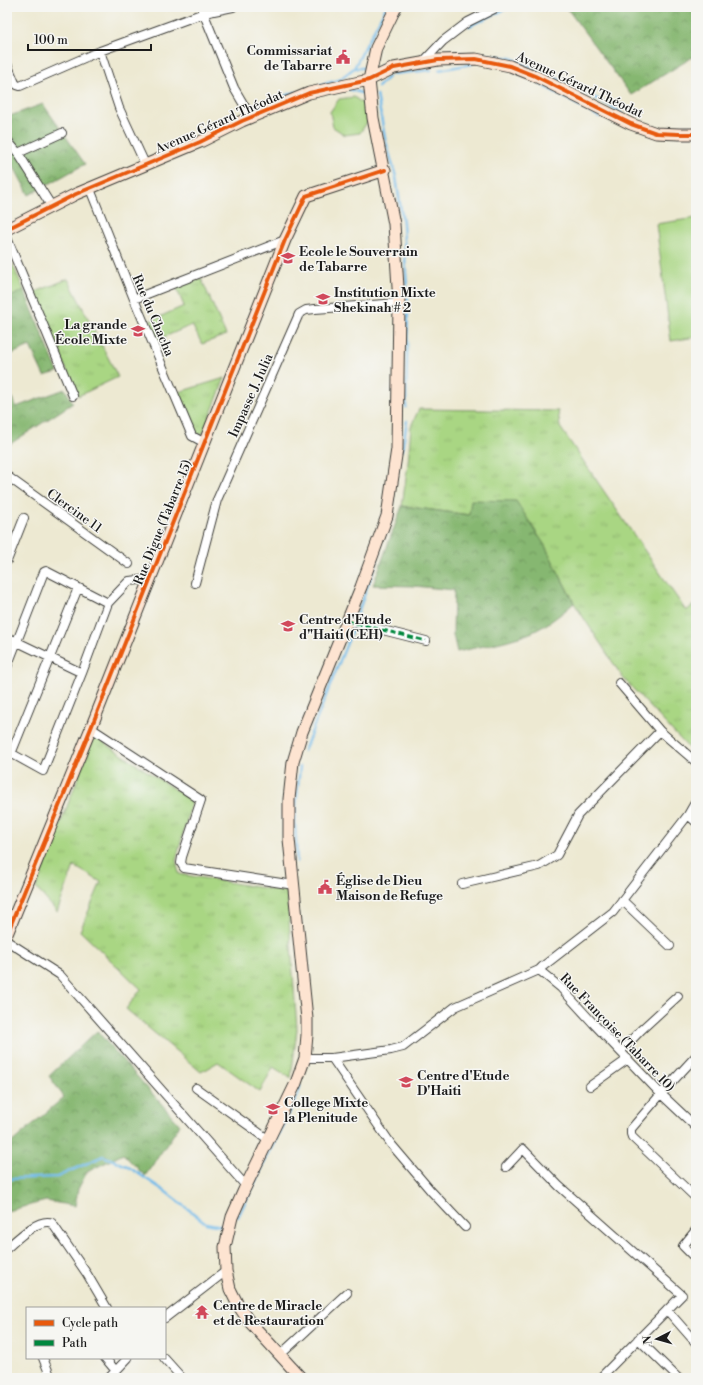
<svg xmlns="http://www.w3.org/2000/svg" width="703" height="1385" font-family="'Libre Bodoni',serif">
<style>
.grass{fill:url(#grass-tufts);stroke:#627950}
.forest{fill:url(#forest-crowns);stroke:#516a46}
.park{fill:#a9d683;stroke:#627950}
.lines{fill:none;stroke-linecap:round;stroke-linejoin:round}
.stream{stroke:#72bbea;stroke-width:2.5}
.street-casing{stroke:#3b3b37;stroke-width:10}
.secondary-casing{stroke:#3b3b37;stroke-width:13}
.street{stroke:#fff;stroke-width:8}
.secondary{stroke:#fde4d1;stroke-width:11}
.quiet{stroke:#00873e;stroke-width:3;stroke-dasharray:6 3;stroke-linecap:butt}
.cycleway-casing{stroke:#f6f6f2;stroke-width:6}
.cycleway{stroke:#e8590c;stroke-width:4}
.labels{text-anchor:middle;stroke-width:3;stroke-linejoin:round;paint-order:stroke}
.poi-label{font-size:13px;font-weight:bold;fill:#1c1c1c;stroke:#f6f6f2;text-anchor:start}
.street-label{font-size:13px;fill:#1c1c1c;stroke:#f6f6f2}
</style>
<defs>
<pattern id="grass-tufts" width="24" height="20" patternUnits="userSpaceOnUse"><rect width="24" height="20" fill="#a9d683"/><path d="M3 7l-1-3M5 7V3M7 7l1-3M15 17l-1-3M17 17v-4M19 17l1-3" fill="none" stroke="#91b771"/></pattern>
<pattern id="forest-crowns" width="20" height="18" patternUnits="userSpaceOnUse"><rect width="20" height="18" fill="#86b771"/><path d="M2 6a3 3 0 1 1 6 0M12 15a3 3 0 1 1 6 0" fill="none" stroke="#6d945c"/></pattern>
</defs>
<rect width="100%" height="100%" fill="#f6f6f2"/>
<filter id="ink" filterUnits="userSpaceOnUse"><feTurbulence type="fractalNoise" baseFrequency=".025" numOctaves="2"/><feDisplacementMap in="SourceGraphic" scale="8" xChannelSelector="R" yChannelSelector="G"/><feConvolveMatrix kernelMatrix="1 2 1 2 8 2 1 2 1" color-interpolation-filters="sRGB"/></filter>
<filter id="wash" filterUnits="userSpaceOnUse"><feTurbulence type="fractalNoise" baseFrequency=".012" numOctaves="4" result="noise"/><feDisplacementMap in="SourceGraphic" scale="16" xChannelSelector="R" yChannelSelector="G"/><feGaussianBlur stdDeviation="0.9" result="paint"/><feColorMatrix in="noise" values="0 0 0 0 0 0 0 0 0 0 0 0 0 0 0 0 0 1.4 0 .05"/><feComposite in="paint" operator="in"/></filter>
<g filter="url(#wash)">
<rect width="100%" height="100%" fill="#ede9d2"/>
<!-- grass -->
<path class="grass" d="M7,252l17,38 -17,9z
M201,278l25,57 -24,9 -10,-19 -35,15 -7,-19 34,-15 -8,-19z
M68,279l50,98 -40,19 -45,-103z
M225,378l-22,56h-6l-18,-42z
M419,409l139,2 2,16 126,184 10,-8v153l-73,-78 -49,-75 -30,-59 -74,-29 -68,-9 6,-43 3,-37z
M94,736l98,65 -16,59 3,14 108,18 10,137 -6,49 -18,-11 -13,25 -42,-30 -17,10 -75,-63 15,-20 -61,-58 21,-49 -27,-16 -17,46 -21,-24z"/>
<!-- forest -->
<path class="forest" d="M566,7h130v48l-65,40z
M43,104l42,60 -56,31 -22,-41v-37z
M24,290l34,82 -14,4 -14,-30 -23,10v-57z
M7,387l9,20 49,-18 8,14 -66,43z
M471,500l45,1 28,43 30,59c-15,13 -32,27 -52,33 -21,7 -44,11 -65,16l-4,-17 1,-45 -40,-4 -41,-1 29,-79 67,9z
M97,1031l83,94 -35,51 -22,-22 -36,18 -9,17 -3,17 -29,-5 -39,10v-71l3,4 54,-47 -15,-21z"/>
<!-- park -->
<path class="park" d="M354,97l12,9 2,15 -8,12 -15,2 -12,-8 -3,-15 9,-13z
M696,218v119l-25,4 -15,-117z"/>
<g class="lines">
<!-- stream -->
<path class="stream" d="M469,26l41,-19
M450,54h13
M478,54l33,4 46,20
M379,67l11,-3
M354,68l32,-61
M439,70l33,-6
M392,74l39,-4
M558,79l55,28 9,7
M540,84l59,33
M320,85l19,-5 15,-12h13
M378,87l10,-10
M348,89l13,4
M377,95l8,43 11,39 7,46 5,83 -2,101
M255,110l18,-10 23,-8
M402,450l5,-29
M356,618l21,-58
M304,751l49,-123
M297,862l-2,-45 5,-50
M7,1179l50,-2 46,-21 24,10 39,26 40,31 21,4
M238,1217l60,-123 2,-8"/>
</g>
</g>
<g filter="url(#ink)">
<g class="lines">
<defs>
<path id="street" d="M201,7l33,81 17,29
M100,51l19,57 26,56
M423,62l20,-21 25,-19 30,-15
M7,64l8,19 2,2 3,1 80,-35 104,-38 29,-6
M7,140l11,13 34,54
M18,153l44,-20
M90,189l44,110 58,137 13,7
M7,238l66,158
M134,299l151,-59
M7,476l122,88
M7,561l17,-43
M195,583l22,-83 82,-186 7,-4 9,-1 84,-6
M347,621l79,20
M7,637l75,36
M7,667l37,-95 2,-1 62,32
M619,683l41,48 36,31
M91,728l110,72 -19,57 -1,6 3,5 110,17
M7,751l36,20 39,-98 26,-70 21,-22 21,-2
M11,754l67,-166
M688,815l8,7
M462,884l77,-18 18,-11 21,-40 82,-84
M622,900l48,46
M7,941l53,34 186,211
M539,970l22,18 32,35 68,71 35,33
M621,1051l20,-21 37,-34
M696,1056l-35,38 -30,35v5l1,3 64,61
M305,1058h27l59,-8 12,-3 52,-40 84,-37 3,-3 71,-55 75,-97 8,-14
M332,1058l59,86 40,47 34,36
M590,1086l38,-27
M196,1088l73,52
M506,1167l17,-18 36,37 123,109 -82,83
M696,1230l-13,16 13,13
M7,1248c9,-8 32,-31 45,-25l35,51 20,34
M667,1310l29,33
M165,1318l61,-47
M638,1339l40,39
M280,1355l67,-62
M43,1358l8,20
M105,1358l11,13
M164,1358l18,20
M109,1378l19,-20"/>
<path id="secondary" d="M7,229l69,-35 124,-52 42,-21 67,-28 60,-13 25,-12 44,-8 38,-1 34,7 25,10 96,48 25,9 23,1h17
M7,934l84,-206 194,-488 21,-44 79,-26
M301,1378l-53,-58 -10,-15 -8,-16 -4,-18 -1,-24 7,-30 12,-27 52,-107 9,-25 2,-23v-16l-18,-180v-40l4,-37 9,-30 59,-145 26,-71 10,-67 2,-146 -5,-79 -21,-106 -4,-38 7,-32 20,-41"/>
</defs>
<!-- street casing -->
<use href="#street" class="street-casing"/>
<!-- secondary casing -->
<use href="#secondary" class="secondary-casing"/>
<!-- street -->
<use href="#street" class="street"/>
<!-- secondary -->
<use href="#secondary" class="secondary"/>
<!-- quiet -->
<path class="quiet" d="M347,621l79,20"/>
<defs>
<path id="cycleway" d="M7,229l69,-35 124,-52 42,-21 67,-28 60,-13 25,-12 44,-8 38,-1 34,7 25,10 96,48 25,9 23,1h17
M7,934l84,-206 194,-488 21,-44 79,-26"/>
</defs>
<!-- cycleway casing -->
<use href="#cycleway" class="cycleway-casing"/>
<!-- cycleway -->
<use href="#cycleway" class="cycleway"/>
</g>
</g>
<!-- icons -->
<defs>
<symbol id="civic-bare" viewBox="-9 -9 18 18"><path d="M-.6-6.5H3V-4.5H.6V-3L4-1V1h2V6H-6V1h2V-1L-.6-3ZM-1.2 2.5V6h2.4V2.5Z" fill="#d1495b" stroke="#f6f6f2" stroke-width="2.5" paint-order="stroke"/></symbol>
<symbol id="school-bare" viewBox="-9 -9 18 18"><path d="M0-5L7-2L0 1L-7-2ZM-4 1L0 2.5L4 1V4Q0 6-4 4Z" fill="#d1495b" stroke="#f6f6f2" stroke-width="2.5" paint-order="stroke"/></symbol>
<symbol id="temple-bare" viewBox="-9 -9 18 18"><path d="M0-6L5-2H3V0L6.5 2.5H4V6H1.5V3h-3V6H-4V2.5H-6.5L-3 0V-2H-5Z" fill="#d1495b" stroke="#f6f6f2" stroke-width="2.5" paint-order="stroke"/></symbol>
</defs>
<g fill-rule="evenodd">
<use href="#civic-bare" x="333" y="47" width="20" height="20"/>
<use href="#school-bare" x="278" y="248" width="20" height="20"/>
<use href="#school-bare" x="313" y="289" width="20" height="20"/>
<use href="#school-bare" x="128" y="321" width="20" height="20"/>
<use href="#school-bare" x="278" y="616" width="20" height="20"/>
<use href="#civic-bare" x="315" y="877" width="20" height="20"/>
<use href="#school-bare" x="396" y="1072" width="20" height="20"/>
<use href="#school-bare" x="263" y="1099" width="20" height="20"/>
<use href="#temple-bare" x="192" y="1302" width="20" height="20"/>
</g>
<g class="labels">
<!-- poi labels -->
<g class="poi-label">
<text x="332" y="55" text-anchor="end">Commissariat<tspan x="332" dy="15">de Tabarre</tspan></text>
<text x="299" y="256">Ecole le Souverrain<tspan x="299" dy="15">de Tabarre</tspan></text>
<text x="334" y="297">Institution Mixte<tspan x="334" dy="15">Shekinah # 2</tspan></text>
<text x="127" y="329" text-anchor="end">La grande<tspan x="127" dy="15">École Mixte</tspan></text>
<text x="299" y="624">Centre d'Etude<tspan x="299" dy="15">d"Haiti (CEH)</tspan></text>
<text x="336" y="885">Église de Dieu<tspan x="336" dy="15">Maison de Refuge</tspan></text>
<text x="417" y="1080">Centre d'Etude<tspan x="417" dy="15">D'Haiti</tspan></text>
<text x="284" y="1107">College Mixte<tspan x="284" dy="15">la Plenitude</tspan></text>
<text x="213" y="1310">Centre de Miracle<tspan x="213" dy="15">et de Restauration</tspan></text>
</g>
<!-- street labels -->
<g class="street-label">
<text transform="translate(580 84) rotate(25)" y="5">Avenue Gérard Théodat</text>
<text transform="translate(219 121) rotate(-24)" y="5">Avenue Gérard Théodat</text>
<text transform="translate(154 315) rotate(67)" y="5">Rue du Chacha</text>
<text transform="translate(250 395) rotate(-66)" y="5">Impasse J. Julia</text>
<text transform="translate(75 510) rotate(36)" y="5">Clercine 11</text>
<text transform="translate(162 522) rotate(-68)" y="5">Rue Digue (Tabarre 15)</text>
<text transform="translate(618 1032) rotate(46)" y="5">Rue Françoise (Tabarre 10)</text>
</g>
</g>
<!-- margin -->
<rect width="703" height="1385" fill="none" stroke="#f6f6f2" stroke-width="24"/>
<!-- legend -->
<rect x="26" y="1307" width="140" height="52" fill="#f6f6f2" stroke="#9f9f9c"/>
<rect x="34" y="1320" width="20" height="6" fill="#e8590c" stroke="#9f9f9c"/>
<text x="62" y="1327" font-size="12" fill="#1c1c1c">Cycle path</text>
<rect x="34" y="1340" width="20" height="6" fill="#00873e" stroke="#9f9f9c"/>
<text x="62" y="1347" font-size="12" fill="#1c1c1c">Path</text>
<!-- north arrow -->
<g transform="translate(657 1339) rotate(264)" stroke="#f6f6f2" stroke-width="3" paint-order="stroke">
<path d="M0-3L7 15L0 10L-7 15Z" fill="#1c1c1c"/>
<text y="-6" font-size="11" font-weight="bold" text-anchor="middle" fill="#1c1c1c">N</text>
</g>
<!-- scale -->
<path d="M28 44v6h123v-6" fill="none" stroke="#1c1c1c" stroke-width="2"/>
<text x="34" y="44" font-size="12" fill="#1c1c1c" stroke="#f6f6f2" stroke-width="3" paint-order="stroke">100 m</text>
</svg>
